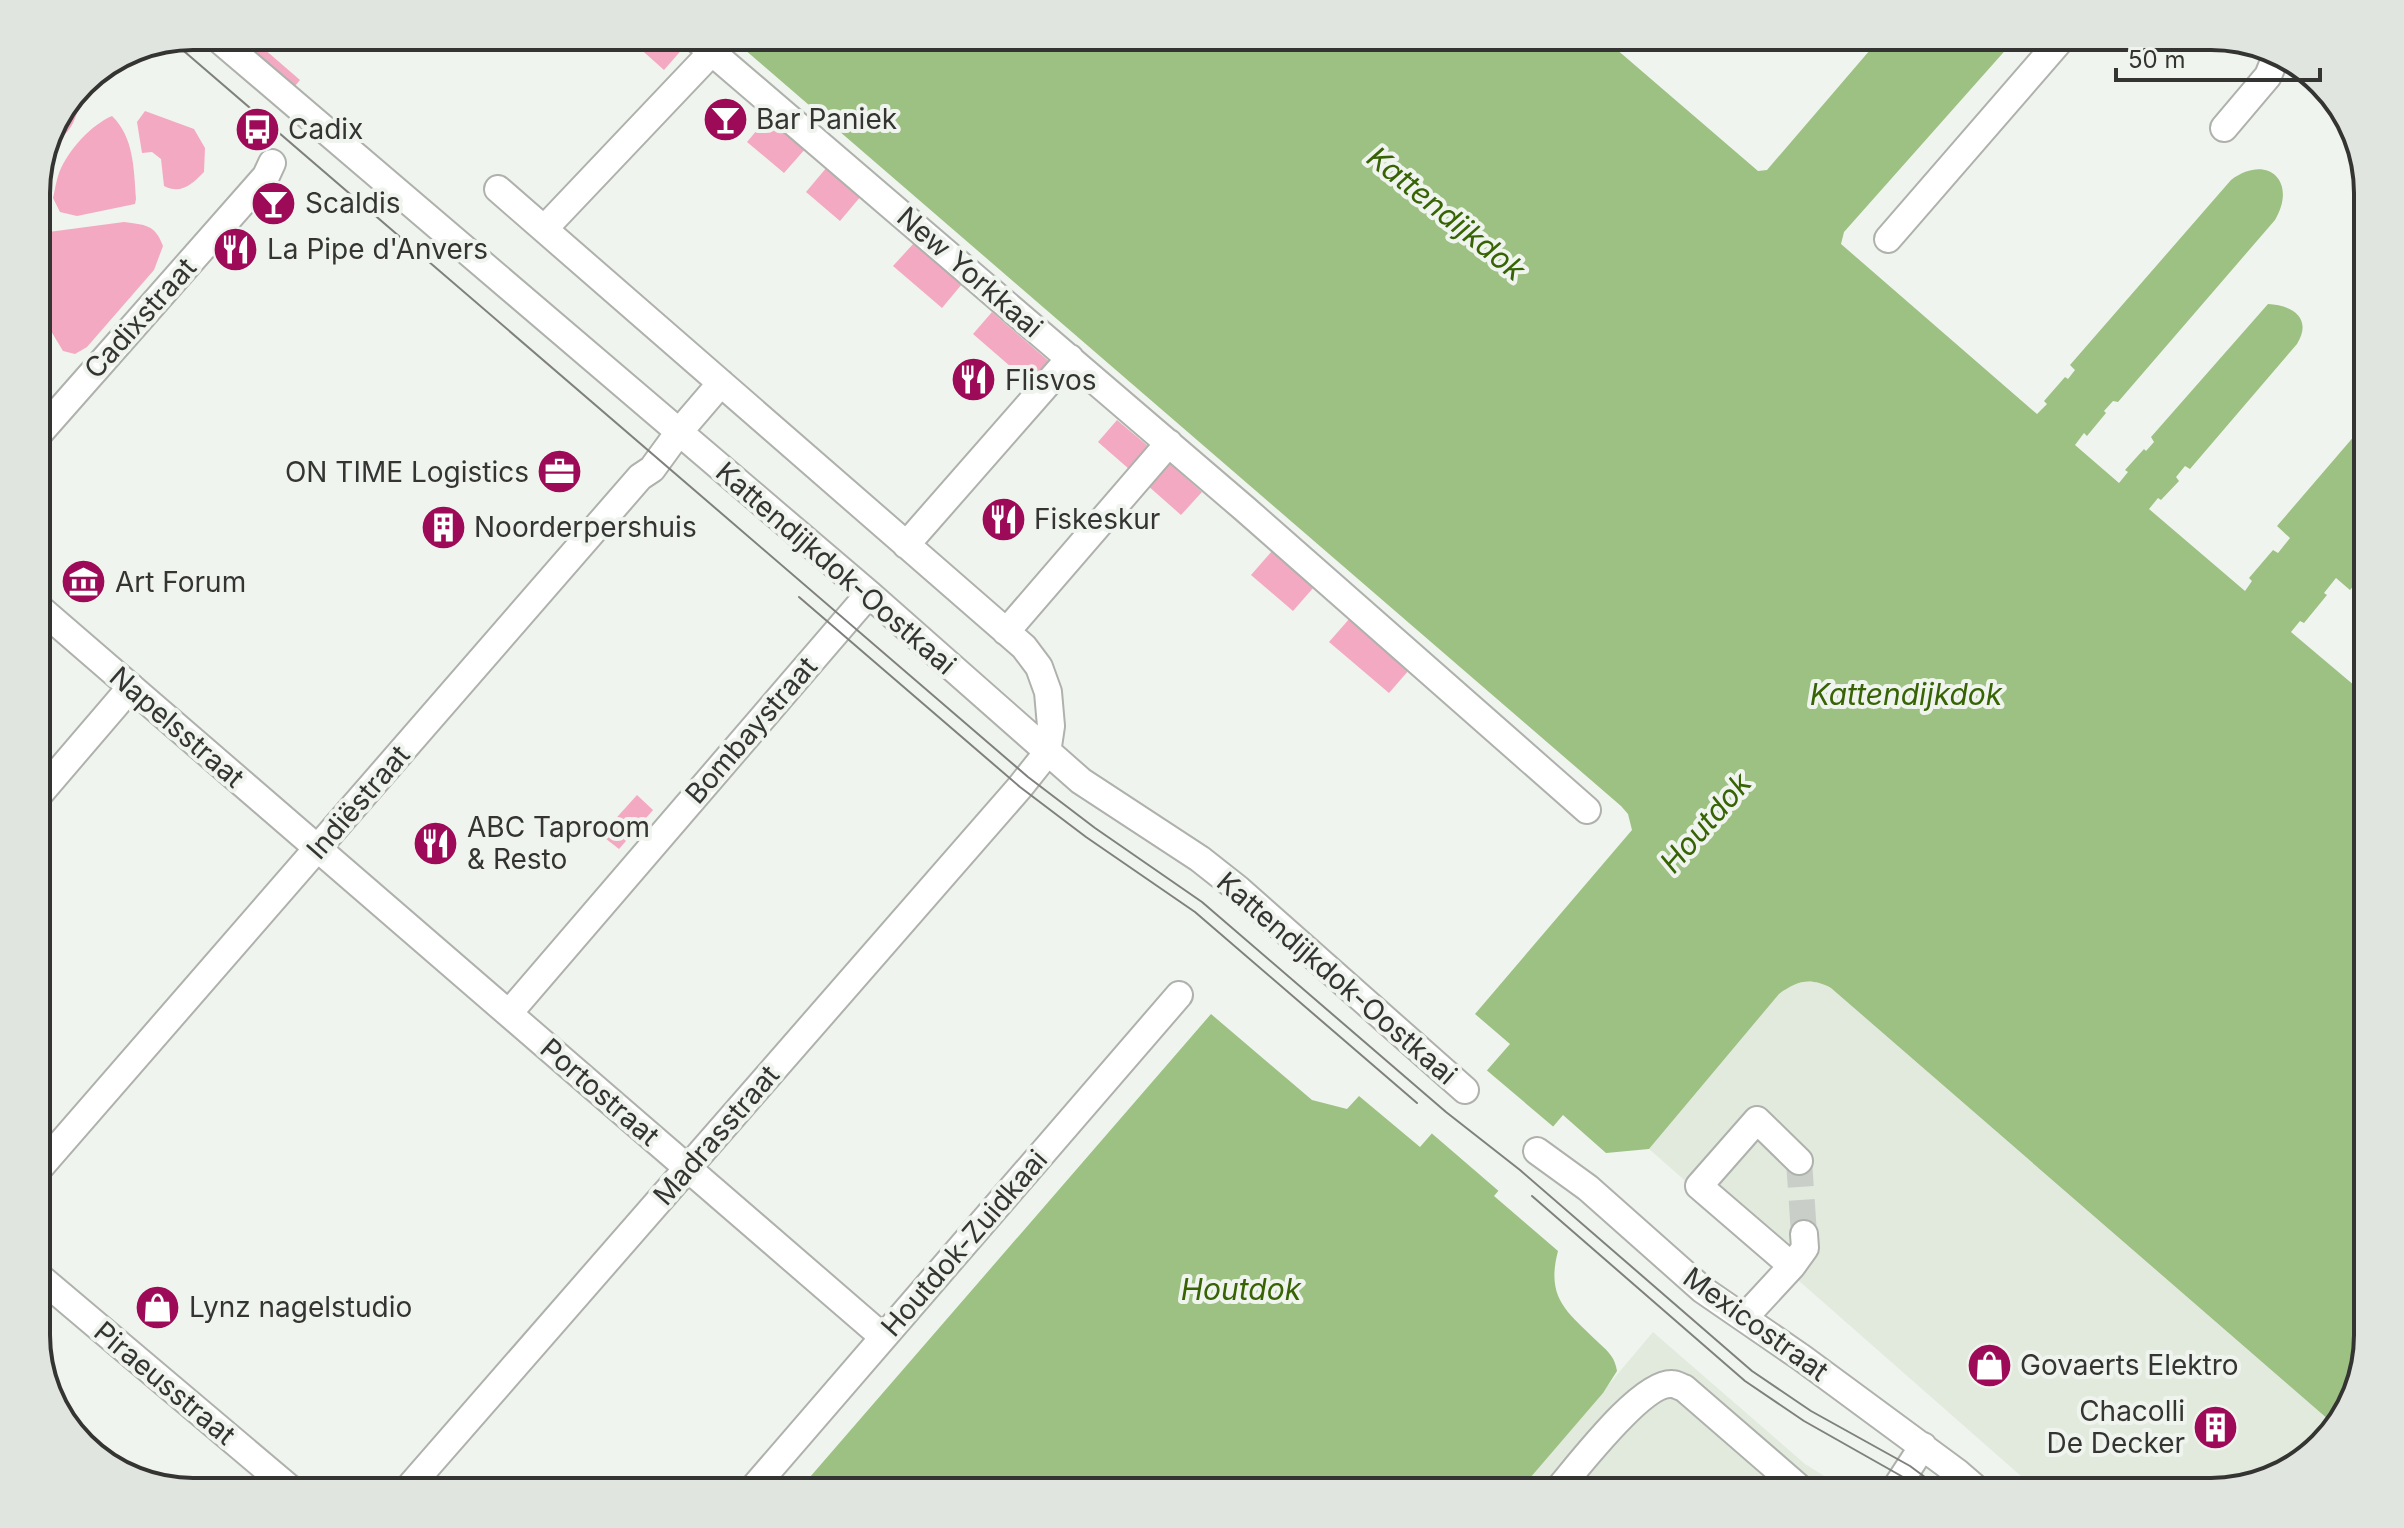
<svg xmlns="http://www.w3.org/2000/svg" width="2404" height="1528" font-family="Inter,sans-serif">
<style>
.built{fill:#e2eade}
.green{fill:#f3a9c2}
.water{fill:#9cc183}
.pier{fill:#f0f4ee}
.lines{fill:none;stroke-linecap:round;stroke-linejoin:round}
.minor-tunnel{stroke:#cacec9;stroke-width:26;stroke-dasharray:26 13;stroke-linecap:butt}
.minor-casing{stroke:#aeb1ac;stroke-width:30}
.minor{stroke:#fff;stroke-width:26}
.tram{stroke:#7f817d;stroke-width:2}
.labels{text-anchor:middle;stroke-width:8;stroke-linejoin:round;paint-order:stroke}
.poi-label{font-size:28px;fill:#343533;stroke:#f0f4ee;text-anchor:start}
.street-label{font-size:28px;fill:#343533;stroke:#f0f4ee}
.water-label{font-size:30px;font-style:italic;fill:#376305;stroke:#f0f4ee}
.rim{fill:none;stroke:#343533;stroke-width:4}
</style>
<rect width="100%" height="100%" fill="#f0f4ee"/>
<!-- built -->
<path class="built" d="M1804,982h14l13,6 506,439 -48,44 -77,21h-173l-390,-343 130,-155 14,-10z
M1653,1332l152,132 45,28h-332z"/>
<!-- green -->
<path class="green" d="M237,36h12l51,44 -5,6z
M626,36h48l11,10 -21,24z
M83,81c-3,22 -7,60 -36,60l5,-17z
M145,111l49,18 11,19 -1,24c-12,12 -23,23 -40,14l-3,-27 -9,-7 -10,1 -5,-31z
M112,116c22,21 22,54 24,83l-1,5 -58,12 -17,-4 -7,-14c2,-8 3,-17 6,-25 9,-23 32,-48 53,-57z
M768,117l38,31 -22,25 -37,-31z
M827,167l34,29 -21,25 -34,-29z
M124,222c21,3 31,2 39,24l-9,24 -67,77 -12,7 -12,-3 -12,-20 -15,-38v-53l5,-7z
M914,243l48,41 -20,24 -49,-42z
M992,312l59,51 -19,22 -59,-51z
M36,333c9,20 12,49 0,68z
M1117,420l31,26 -19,23 -31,-27z
M1168,462l34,30 -21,23 -34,-30z
M1272,551l42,36 -21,24 -42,-36z
M1350,618l59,52 -20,23 -60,-51z
M637,795l16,15 -34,39 -18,-14z"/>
<!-- water -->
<path class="water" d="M729,36h872l157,135 9,-1 115,-134h136l-174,196 -3,12 196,170 10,-10 -3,-3 21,-24 3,2 7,-9 -5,-5 161,-185c36,-27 67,1 44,40l-157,182 -5,-1 -9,10 2,2 -19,23 -3,-3 -9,12 44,38 9,-11 -3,-2 19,-21 2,2 8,-9 -3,-5 117,-133c24,1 45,14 29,40l-107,125 -5,-3 -9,11 3,4 -18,19 -3,-2 -9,11 96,82 7,-10 -3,-3 24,-28 5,3 12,-15 -13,-12 91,-106v150l-18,20 -14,-12 -12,15 3,2 -23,28 -4,-2 -9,11 77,65v639l-26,86 -5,5 -506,-439c-21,-11 -34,-7 -52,6l-130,155 -43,4 -43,-38 -69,81 64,55c-13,49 11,62 42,93 9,8 15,14 17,27l-14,22 -85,99h-721l414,-478 101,86 35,9 12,-13 61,51 90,-103 -35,-30 157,-184 -4,-16 -7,-8z"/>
<!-- pier -->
<path class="pier" d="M1484,1068l72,61 -55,64 -72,-62z"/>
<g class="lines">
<!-- minor-tunnel -->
<path class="minor-tunnel" d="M1799,1161l5,73"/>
<defs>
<path id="minor" d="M215,36l654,558 212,187 119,78 38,30 227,201
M693,36l552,473 342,301
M2224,128l44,-52 8,-20
M544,229l168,-177
M1888,239l176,-203
M36,437l230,-261 6,-13
M906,545l164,-187
M36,605l847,732
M1006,632l163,-189
M36,798l95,-111
M509,1013l360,-419
M1537,1151l51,37 115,102 99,68 156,115 22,19
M1799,1161l-42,-41 -58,66 93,80 13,-18 -1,-14
M36,1172l604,-695 12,-8 27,-37 42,-49
M36,1274l258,218
M1744,1318l48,-52
M405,1492l615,-705 27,-34 4,-27 -3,-34 -9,-25 -15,-20 -526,-458
M750,1492l429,-497
M1556,1492c21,-24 85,-110 116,-108 4,0 8,3 12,4l120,104
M1893,1492l30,-46"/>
</defs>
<!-- minor casing -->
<use href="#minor" class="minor-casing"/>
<!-- minor -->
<use href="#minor" class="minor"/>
<!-- tram -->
<path class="tram" d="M171,40l857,737 67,51 107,74 244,210 74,58 232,201 59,40 99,55 35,26
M799,597l221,190 66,50 109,75 222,191
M1532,1196l213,185 59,40 99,56 22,15"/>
</g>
<!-- icons -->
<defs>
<symbol id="bar-disc" viewBox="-11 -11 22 22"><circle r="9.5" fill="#9c0a58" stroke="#f0f4ee"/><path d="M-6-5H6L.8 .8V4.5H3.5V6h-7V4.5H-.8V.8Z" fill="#fff"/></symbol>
<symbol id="bus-disc" viewBox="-11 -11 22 22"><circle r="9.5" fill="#9c0a58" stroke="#f0f4ee"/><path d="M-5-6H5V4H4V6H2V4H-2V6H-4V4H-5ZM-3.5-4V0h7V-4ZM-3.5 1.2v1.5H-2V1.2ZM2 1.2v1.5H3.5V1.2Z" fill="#fff"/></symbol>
<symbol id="restaurant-disc" viewBox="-11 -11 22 22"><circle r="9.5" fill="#9c0a58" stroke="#f0f4ee"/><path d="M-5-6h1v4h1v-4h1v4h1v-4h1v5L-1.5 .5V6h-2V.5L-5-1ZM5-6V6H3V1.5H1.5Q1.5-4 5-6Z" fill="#fff"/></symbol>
<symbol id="office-disc" viewBox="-11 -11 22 22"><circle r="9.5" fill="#9c0a58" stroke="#f0f4ee"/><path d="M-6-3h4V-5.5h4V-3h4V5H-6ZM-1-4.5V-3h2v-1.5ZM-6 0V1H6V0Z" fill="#fff"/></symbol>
<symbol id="building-disc" viewBox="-11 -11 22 22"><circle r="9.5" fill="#9c0a58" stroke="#f0f4ee"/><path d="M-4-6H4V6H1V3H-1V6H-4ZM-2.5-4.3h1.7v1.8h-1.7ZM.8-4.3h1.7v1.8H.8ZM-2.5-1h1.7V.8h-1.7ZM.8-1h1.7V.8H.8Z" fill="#fff"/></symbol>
<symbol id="museum-disc" viewBox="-11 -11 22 22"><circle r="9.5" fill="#9c0a58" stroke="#f0f4ee"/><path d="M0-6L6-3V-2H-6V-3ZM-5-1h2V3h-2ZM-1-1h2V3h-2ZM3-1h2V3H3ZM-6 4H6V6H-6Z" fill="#fff"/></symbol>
<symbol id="shop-disc" viewBox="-11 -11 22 22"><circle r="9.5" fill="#9c0a58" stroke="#f0f4ee"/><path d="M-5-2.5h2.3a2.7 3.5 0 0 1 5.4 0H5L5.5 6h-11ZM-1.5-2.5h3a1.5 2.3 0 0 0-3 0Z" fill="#fff"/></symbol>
</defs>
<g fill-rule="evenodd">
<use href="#bar-disc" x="700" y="94" width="51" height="51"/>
<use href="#bus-disc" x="232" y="104" width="51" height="51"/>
<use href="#bar-disc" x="248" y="178" width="51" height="51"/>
<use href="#restaurant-disc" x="210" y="224" width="51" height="51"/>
<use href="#restaurant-disc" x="948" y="354" width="51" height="51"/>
<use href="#office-disc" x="534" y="446" width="51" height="51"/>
<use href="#restaurant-disc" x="978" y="494" width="51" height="51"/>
<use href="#building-disc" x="418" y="502" width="51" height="51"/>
<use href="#museum-disc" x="58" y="556" width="51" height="51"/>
<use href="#restaurant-disc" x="410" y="818" width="51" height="51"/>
<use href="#shop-disc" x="132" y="1282" width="51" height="51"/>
<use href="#shop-disc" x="1964" y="1340" width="51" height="51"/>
<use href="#building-disc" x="2190" y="1402" width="51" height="51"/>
</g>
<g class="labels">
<!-- poi labels -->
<g class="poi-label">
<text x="756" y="129">Bar Paniek</text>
<text x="288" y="139">Cadix</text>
<text x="305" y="213">Scaldis</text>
<text x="267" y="259">La Pipe d'Anvers</text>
<text x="1005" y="390">Flisvos</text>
<text x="529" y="482" text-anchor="end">ON TIME Logistics</text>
<text x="1034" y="529">Fiskeskur</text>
<text x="474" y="537">Noorderpershuis</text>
<text x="115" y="592">Art Forum</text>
<text x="467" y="837">ABC Taproom<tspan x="467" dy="32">&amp; Resto</tspan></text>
<text x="189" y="1317">Lynz nagelstudio</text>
<text x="2020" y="1375">Govaerts Elektro</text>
<text x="2185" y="1421" text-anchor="end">Chacolli<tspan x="2185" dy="32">De Decker</tspan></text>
</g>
<!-- street labels -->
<g class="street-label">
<text transform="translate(970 272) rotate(41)" y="10">New Yorkkaai</text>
<text transform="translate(140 318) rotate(-48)" y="10">Cadixstraat</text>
<text transform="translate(836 568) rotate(41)" y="10">Kattendijkdok-Oostkaai</text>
<text transform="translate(177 727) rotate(41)" y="10">Napelsstraat</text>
<text transform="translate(751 730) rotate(-49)" y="10">Bombaystraat</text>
<text transform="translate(358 802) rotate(-49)" y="10">Indiëstraat</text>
<text transform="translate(1337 978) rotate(41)" y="10">Kattendijkdok-Oostkaai</text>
<text transform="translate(600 1092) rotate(41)" y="10">Portostraat</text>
<text transform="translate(716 1135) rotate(-49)" y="10">Madrasstraat</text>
<text transform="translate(964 1243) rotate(-49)" y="10">Houtdok-Zuidkaai</text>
<text transform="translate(1756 1324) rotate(36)" y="10">Mexicostraat</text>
<text transform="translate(165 1383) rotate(40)" y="10">Piraeusstraat</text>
</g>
<!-- water labels -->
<g class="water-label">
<text transform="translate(1446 214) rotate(39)" y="10">Kattendijkdok</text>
<text x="1906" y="705">Kattendijkdok</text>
<text transform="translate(1706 823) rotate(-49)" y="10">Houtdok</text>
<text x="1241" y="1300">Houtdok</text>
</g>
</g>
<!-- crop -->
<path d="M0 0H2404V1528H0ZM193 50H2211A143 143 0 0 1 2354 193V1335A143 143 0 0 1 2211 1478H193A143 143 0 0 1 50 1335V193A143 143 0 0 1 193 50Z" fill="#e1e5df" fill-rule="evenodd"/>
<path class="rim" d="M193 50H2211A143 143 0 0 1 2354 193V1335A143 143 0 0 1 2211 1478H193A143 143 0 0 1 50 1335V193A143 143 0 0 1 193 50Z"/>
<!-- scale -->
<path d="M2116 68v12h204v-12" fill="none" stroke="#343533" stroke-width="4"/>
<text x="2128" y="68" font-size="24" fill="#343533" stroke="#f0f4ee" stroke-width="6" paint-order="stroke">50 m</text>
</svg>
